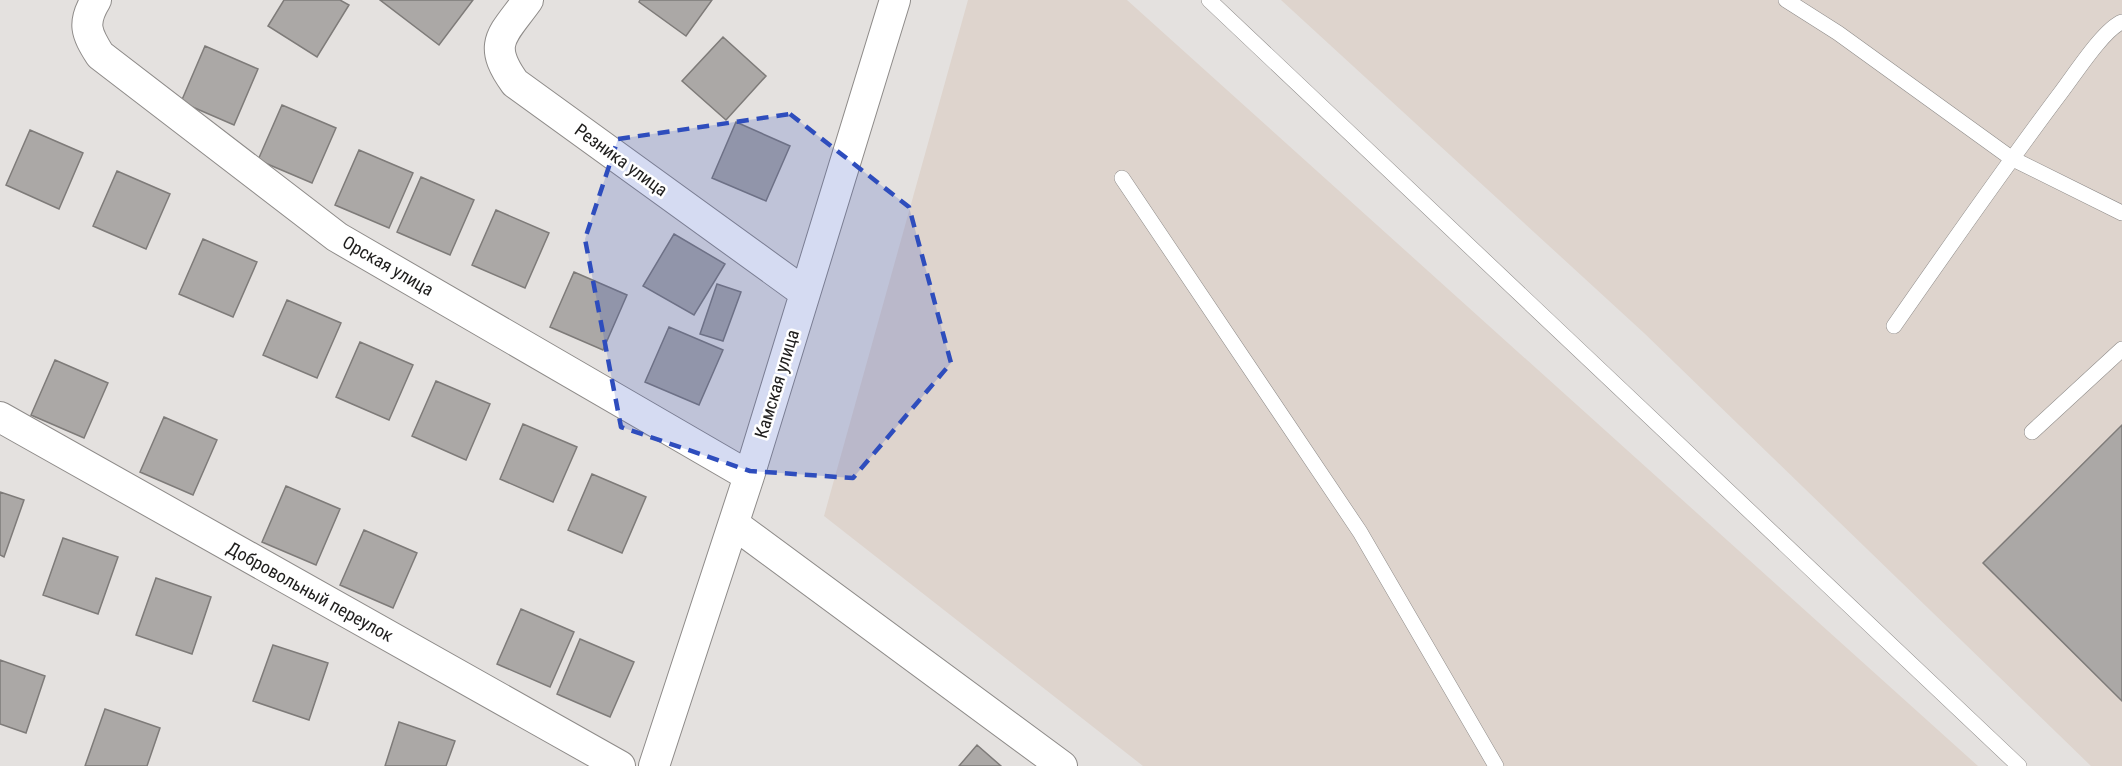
<svg xmlns="http://www.w3.org/2000/svg" width="2122" height="766" font-family="'Roboto Condensed',sans-serif">
<style>
.built{fill:#ded4cd}
.building{fill:#aba8a6;stroke:#7e7b79;stroke-width:1.5}
.lines{fill:none;stroke-linecap:round;stroke-linejoin:round}
.service-casing{stroke:#8e8b89;stroke-width:16}
.minor-casing{stroke:#8e8b89;stroke-width:32}
.service{stroke:#fff;stroke-width:15}
.minor{stroke:#fff;stroke-width:30}
.marked{fill:#2e4dbd;fill-opacity:0.2;stroke:#2e4dbd;stroke-width:4.5;stroke-dasharray:12 8;stroke-linejoin:round}
.labels{text-anchor:middle;stroke-width:5;stroke-linejoin:round;paint-order:stroke}
.street-label{font-size:18px;fill:#1e1d1c;stroke:#fff}
</style>
<rect width="100%" height="100%" fill="#e4e1df"/>
<!-- built -->
<path class="built" d="M968,0h159l851,766h-835l-319,-250z
M1281,0h841v766h-31l-447,-433z"/>
<!-- building -->
<path class="building" d="M284,0h56l9,5 -32,52 -49,-31z
M380,0h93l-34,45z
M640,0h72l-26,36 -47,-34z
M723,37l43,39 -40,44 -44,-39z
M205,46l53,23 -24,56 -53,-23z
M282,105l54,23 -24,55 -54,-23z
M736,122l54,24 -24,55 -54,-23z
M30,130l53,23 -24,56 -53,-24z
M359,150l54,23 -24,55 -54,-23z
M117,171l53,23 -24,55 -53,-23z
M421,177l53,23 -24,55 -53,-23z
M496,210l53,23 -24,55 -53,-23z
M674,234l51,30 -31,51 -51,-29z
M203,239l54,23 -24,55 -54,-23z
M574,272l53,23 -24,55 -53,-23z
M717,284l24,8 -18,49 -23,-7z
M287,300l54,23 -24,55 -54,-23z
M669,327l54,23 -24,55 -54,-23z
M360,342l53,23 -24,55 -53,-23z
M55,360l53,23 -24,55 -53,-23z
M436,381l54,23 -24,56 -54,-24z
M164,417l53,23 -24,55 -53,-23z
M523,424l54,23 -24,55 -53,-23z
M2122,425v276l-139,-138z
M592,474l54,23 -24,56 -54,-23z
M286,486l54,23 -24,56 -54,-23z
M0,492l24,8 -20,57 -4,-2z
M364,530l53,23 -24,55 -53,-23z
M63,538l55,19 -20,57 -55,-19z
M156,578l55,19 -19,57 -56,-19z
M521,609l53,23 -24,55 -53,-23z
M580,639l54,23 -24,55 -53,-23z
M273,645l55,18 -19,57 -56,-19z
M0,660l45,16 -19,57 -26,-9z
M105,709l55,19 -13,38h-62z
M399,722l56,19 -9,25h-61z
M977,745l24,21h-42z"/>
<g class="lines">
<defs>
<path id="service" d="M1209,0l810,766
M1786,0l52,33 173,125 111,55
M1122,178l238,354 136,234
M1894,326c55,-79 110,-158 168,-235 13,-17 42,-62 60,-69
M2032,432l90,-83"/>
<path id="minor" d="M96,0c-14,23 -10,33 4,55l237,182 412,239
M528,0c-25,35 -42,43 -13,83l290,210
M0,417l620,349
M734,524l328,242
M654,766l95,-290 146,-476"/>
</defs>
<!-- service casing -->
<use href="#service" class="service-casing"/>
<!-- minor casing -->
<use href="#minor" class="minor-casing"/>
<!-- service -->
<use href="#service" class="service"/>
<!-- minor -->
<use href="#minor" class="minor"/>
</g>
<!-- marked area -->
<path class="marked" d="M790,114l119,93 42,156 -98,115 -103,-7 -129,-44 -36,-188 33,-100z"/>
<g class="labels">
<!-- street labels -->
<g class="street-label">
<text transform="translate(621 160) rotate(36)" y="6">Резника улица</text>
<text transform="translate(388 266) rotate(30)" y="6">Орская улица</text>
<text transform="translate(777 384) rotate(-73)" y="6">Камская улица</text>
<text transform="translate(310 592) rotate(29)" y="6">Добровольный переулок</text>
</g>
</g>
</svg>
